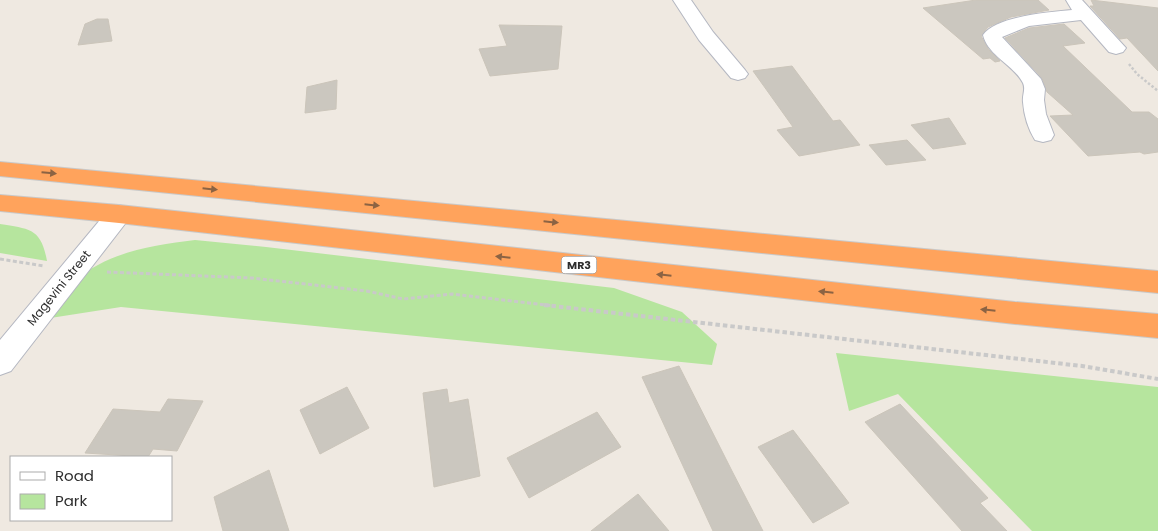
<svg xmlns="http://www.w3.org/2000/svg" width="1158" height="531" font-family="Poppins,sans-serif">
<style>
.green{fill:#b6e59e}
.building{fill:#cbc7bf;stroke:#cbc5ba}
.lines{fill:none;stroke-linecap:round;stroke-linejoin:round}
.minor-casing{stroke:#b4b7c1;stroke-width:2}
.motorway-casing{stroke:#c9c9c9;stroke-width:2}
.path-far2{stroke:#c9c9c9;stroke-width:2.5;stroke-dasharray:2.5 2;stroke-linecap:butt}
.path-far1{stroke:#c9c9c9;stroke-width:3;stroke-dasharray:4 2.5;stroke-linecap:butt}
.path{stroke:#c9c9c9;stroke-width:4;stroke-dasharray:4.5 3;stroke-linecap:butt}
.minor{fill:#fff;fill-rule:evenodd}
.motorway{fill:#ffa35c;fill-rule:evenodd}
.oneway{fill:#8c6343}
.labels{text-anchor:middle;stroke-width:4;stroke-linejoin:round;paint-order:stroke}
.shield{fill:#fff;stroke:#6d6d6d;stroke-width:1}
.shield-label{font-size:11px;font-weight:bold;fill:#2e2e2e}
.street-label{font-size:12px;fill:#2e2e2e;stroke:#fff}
</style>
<rect width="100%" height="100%" fill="#efe9e1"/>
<!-- green -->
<path class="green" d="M0,224c30,5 41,4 47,37l-47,-8z
M195,240l71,7 348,41 68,24 35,32 -5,21 -591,-58 -77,12c11,-12 20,-28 32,-39 32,-28 78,-35 119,-40z
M836,353l322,34v144h-126l-134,-137 -49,17z"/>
<!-- building -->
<path class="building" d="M976,0h62l11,10 -38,7 -23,10 -7,9 8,14 11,11 -5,1 -5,-4 -7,1 -60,-51z
M1091,0l67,8v63l-31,-33 -7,1 -30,-33h4z
M97,19h11l4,22 -34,4 7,-21z
M1064,24l21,19 -22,3 69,66h17l9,7v33l-14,2 -4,-2 -52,4 -38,-40 23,-1 -26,-23 -5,-14 -37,-40 24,-10z
M499,25l63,1 -4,43 -68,7 -11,-27 28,-3z
M792,66l41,55 7,-1 20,25 -61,11 -22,-26 16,-3 -40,-56z
M337,80l-1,29 -31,4 2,-26z
M949,118l17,26 -33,5 -22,-24z
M907,140l19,20 -40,5 -17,-20z
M679,366l53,105 31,60h-50l-71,-154z
M347,387l22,41 -49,26 -20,-44z
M447,389l2,14 19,-4 12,77 -46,11 -11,-94z
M168,399l35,2 -26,50 -24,-2 -5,8 -63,-4 28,-44 47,3z
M900,404l88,94 -8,5 27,28h-45l-97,-109z
M597,412l24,35 -92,51 -22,-40z
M793,430l56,73 -36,20 -55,-76z
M269,470l20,61h-66l-9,-34z
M638,494l31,37h-78z"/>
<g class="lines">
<defs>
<path id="minor" d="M673,0h18l22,32 32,38 3,4 -3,4 -7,2 -7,-2 -32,-38z
M1066,0h16l44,48 -3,4 -7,2 -7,-2 -28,-32 -52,6 -27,11 39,42 4,10 -1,11 2,14 8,21 -3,5 -8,2 -8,-2c-7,-11 -11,-25 -12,-38 -1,-7 3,-12 0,-19 -9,-18 -35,-27 -40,-48 13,-19 67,-23 89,-25z
M119,205l9,3 4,6 -4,6 -117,151 -11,4v-35l110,-132z"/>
<path id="motorway" d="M0,162l1158,109v22l-1158,-117z
M0,195l119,10 896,97 143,12v24l-143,-14 -896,-101 -119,-12z"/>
</defs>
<!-- minor casing -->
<use href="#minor" class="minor-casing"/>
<!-- motorway casing -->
<use href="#motorway" class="motorway-casing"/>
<!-- path-far2 -->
<path class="path-far2" d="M1129,64l8,10 21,17"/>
<!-- path-far1 -->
<path class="path-far1" d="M0,259l44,7
M107,272l145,6 115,13 36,8 49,-5 103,12"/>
<!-- path -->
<path class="path" d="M544,305l538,61 76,13"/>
<!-- minor -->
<use href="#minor" class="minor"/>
<!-- motorway -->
<use href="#motorway" class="motorway"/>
</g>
<!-- one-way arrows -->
<defs><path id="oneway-solid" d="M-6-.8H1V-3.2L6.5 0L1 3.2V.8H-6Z" transform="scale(1.25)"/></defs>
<g class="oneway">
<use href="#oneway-solid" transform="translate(49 173) rotate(5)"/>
<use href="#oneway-solid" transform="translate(210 189) rotate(6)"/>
<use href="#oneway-solid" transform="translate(372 205) rotate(6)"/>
<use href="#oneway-solid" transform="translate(551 222) rotate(6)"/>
<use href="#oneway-solid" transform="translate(503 257) rotate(-174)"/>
<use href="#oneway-solid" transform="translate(664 275) rotate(-174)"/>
<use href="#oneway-solid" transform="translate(826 292) rotate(-174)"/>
<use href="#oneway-solid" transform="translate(988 310) rotate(-174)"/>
</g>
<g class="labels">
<!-- shield labels -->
<rect class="shield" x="561.5" y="256.5" width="35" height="17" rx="4"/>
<g class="shield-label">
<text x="579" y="269">MR3</text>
</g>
<!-- street labels -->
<g class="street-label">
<text transform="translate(59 288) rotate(-51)" y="4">Magevini Street</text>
</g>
</g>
<!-- legend -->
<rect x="10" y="456" width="162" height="65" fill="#ffffff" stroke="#ababab"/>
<rect x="20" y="472" width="25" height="8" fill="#ffffff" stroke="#ababab"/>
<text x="55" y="481" font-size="15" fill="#2e2e2e">Road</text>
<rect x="20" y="494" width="25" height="15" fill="#b6e59e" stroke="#ababab"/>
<text x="55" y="506" font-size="15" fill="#2e2e2e">Park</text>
</svg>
